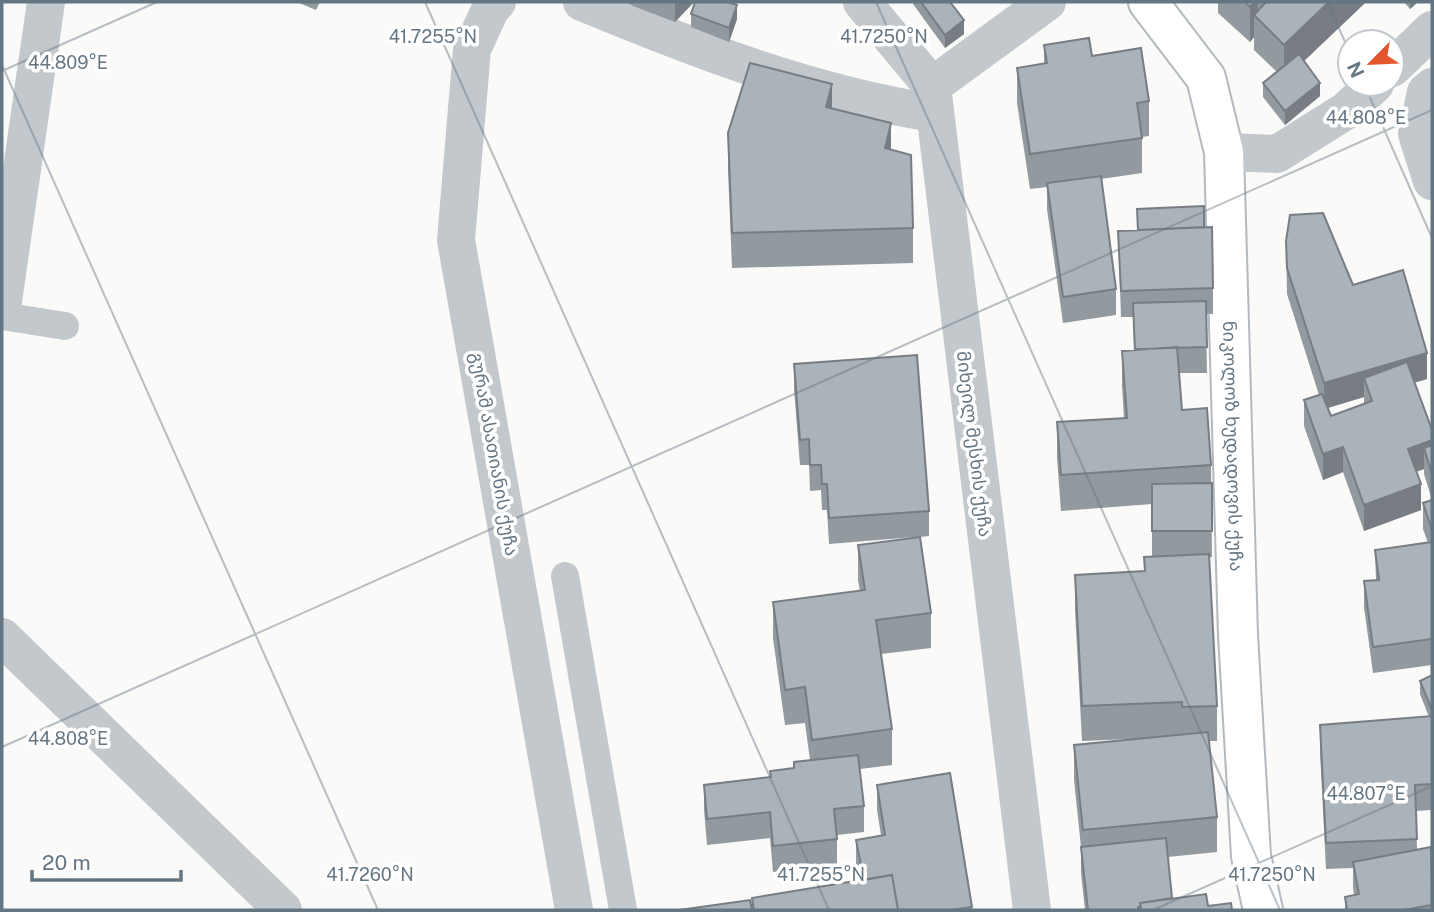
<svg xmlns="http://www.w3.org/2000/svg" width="1434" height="912" font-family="'Public Sans','Noto Sans Georgian',sans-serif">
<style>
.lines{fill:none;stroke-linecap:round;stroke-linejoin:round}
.secondary-casing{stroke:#b3babf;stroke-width:42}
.lane{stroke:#c3c8cc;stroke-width:28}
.street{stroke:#c3c8cc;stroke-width:38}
.secondary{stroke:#fff;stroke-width:38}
.wall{fill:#929a9f;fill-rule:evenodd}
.shaded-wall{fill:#777d82}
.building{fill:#aab3b9;stroke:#777d82;stroke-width:2}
.ticks{fill:none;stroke:#657683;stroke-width:2;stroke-opacity:0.45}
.labels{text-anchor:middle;stroke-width:7;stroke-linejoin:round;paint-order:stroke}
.street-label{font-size:18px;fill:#657683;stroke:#fff}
.ticks-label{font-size:18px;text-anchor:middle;fill:#657683;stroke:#fff;stroke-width:7;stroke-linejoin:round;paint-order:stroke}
</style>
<rect width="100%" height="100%" fill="#fafaf8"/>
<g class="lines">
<defs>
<g id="secondary">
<path id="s1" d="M1148,2l58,76 18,74 14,483 13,221 12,54"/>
</g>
</defs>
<!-- secondary casing -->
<use href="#secondary" class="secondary-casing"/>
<!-- lane -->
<path class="lane" d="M2,316l63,10
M565,576l58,334"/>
<!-- street -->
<path class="street" d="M497,2l-7,8 -18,39 -16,191 118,670
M582,2c113,47 230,92 352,111
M862,2l70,84 100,824
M1392,68l40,-38
M932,86l115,-84
M1432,87l-6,5 -9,42 15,47
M1224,152l53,2 70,-44 28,-26
M2,308l44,-306
M2,637l281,273"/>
<!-- secondary -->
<use href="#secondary" class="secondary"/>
</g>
<!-- wall -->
<path class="wall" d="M297,2h23l-4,8z
M627,2h67l-19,20 -42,-16z
M913,2h37l14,32 -19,14 -32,-44z
M1218,2h148l-62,59 16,35 -35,29 -22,-28v-14l14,-11 -23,-22v-13l-4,5 -32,-29z
M1404,2h14l-8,7z
M691,14l46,5 -8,23 -38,-15z
M1044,45l48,11 57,45v35l-7,1v36l-41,6 15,110v26l-53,8 -16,-114v-22l-17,2 -13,-86v-35l27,-4z
M832,108l59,42 22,78v35l-181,5 -4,-99v-36z
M1204,227l9,61v26h-7l1,59h-28l3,37 29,55 1,92h-3l8,149v35h-8l8,76v35l-49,5 4,41 60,12h-147l-4,-37v-26l-7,-67v-35l56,-6 -48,2 -7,-131v-35l69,-4v-14h8v-53l-91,7 -4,-53v-36l67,-4 -2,-32v-35l12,-1 -1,-33h-12l-3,-86z
M1286,241l67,44 74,94 -12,3 17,48v70l-8,-26v-5l-8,2 5,39 -57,21 -21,-59 -20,8 -19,-54v-26l15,-5 -32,-101zM1364,397v6l-33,13 -3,-8z
M794,364l135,147v25l-9,1 11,76v35l-50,6 11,75v36l-32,4 4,37v26l-27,3v30l-64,7 -3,-34 -63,7 -3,-35v-25l66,-8v-6l24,-3v-6l16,-2 -5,-37 -20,2 -12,-87v-36l87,-11 -2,-11v-35l57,-8 -86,7 -2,-34h-5l-1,-20 -11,1 -1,-26h-9l-6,-76z
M1432,500v165l-59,8 -9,-66v-26l12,-1 -1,-30 53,-7 -5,-14v-26z
M1432,675v135l-16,1 1,38 15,2v59h-87v-13l9,-2 -1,-7v-20l-27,1 -6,-118v-26l109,-8 -9,-23v-13z
M877,785l95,122v3h-293l73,-1v-11l107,-17 -3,-16v-25l25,-5 -4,-25z"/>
<!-- shaded-wall -->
<path class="shaded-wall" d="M675,2h19l-19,20z
M1254,2h4v17l-4,-4v22l-4,5v-35z
M1329,2h37l-82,78v-35z
M1410,2h8l-8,7z
M737,5v14l-8,23v-14z
M964,20v14l-19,14v-13z
M1320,83v13l-35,29v-14z
M832,84v35l-6,-12z
M891,123v35l-6,-10z
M1427,353v26l-57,17 -6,-18v19l-40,12v-26z
M1432,440v25l-8,-17v21l-16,6v-26z
M1343,447v25l-20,8v-26z
M1421,484v26l-57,21v-26z"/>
<!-- building -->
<path class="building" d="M695,2h33l9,3 -8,23 -38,-14z
M921,2h29l14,18 -19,15z
M1245,2h9l-4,5z
M1263,2h66l-45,43 -30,-30 11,-12z
M1089,38l3,18 49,-8 8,53 -12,2 5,35 -112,16 -13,-86 30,-5 -3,-18z
M1299,54l21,29 -35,28 -22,-28z
M750,63l82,21 -6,23 65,16 -6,25 26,7 2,73 -181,5 -4,-100z
M1101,176l15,113 -53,8 -16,-114z
M1204,206v21l-66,3 -1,-21z
M1323,213l30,72 50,-15 24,83 -103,30 -37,-115 -1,-27 4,-26z
M1212,227l1,61 -92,3 -3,-60z
M1206,301l1,46 -72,2 -2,-46z
M1177,347l5,63 25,-2 4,57 -150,10 -4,-53 70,-4 -5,-67z
M917,355l12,156 -100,7 -2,-34h-5l-1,-19h-11l-1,-26 -9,1 -6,-76z
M1407,362l25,68v10l-24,9 13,35 -57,21 -21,-58 -20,7 -19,-54 18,-6 9,22 41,-15 -8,-23z
M1432,445v29l-8,-26z
M1212,483v48h-60v-47z
M1432,500v30l-9,-27z
M920,537l11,76 -55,7 16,109 -80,11 -7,-53 -20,3 -12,-88 92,-12 -7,-45z
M1432,542v97l-59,8 -9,-66 15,-1 -4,-30z
M1209,554l8,152 -35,1v-5l-100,4 -7,-131 70,-4 -1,-14z
M1432,675v35l-12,-29z
M1432,716v68l-17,1 2,54 -91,4 -6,-118z
M1208,732l9,85 -134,13 -9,-85z
M858,755l6,51 -30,3 3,30 -64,7 -3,-34 -63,7 -3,-34 67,-8 -1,-6 24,-3v-6z
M950,773l22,134 -21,3h-53l-6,-35 -28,5 -8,-40 29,-5 -8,-50z
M1166,838l6,60 -32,5 1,4h-3v3h-50l-7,-63z
M1431,847l1,58 -28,5h-57l-2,-13 14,-3 -6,-32z
M892,875l6,35h-144l-2,-12z
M1206,894l2,12 23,-3 1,7h-91l-1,-7z
M750,900l2,10h-73z"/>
<!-- ticks -->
<path class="ticks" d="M425,2l404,908M876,2l404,908M1327,2l23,51M2,65l376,845M2,71l155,-69M1364,84l68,154M2,747l1430,-637M1153,910l279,-124"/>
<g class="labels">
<!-- street labels -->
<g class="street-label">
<text transform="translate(974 444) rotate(83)" y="6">მიხეილ მესხის ქუჩა</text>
<text dy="6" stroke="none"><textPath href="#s1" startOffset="466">ნიკოლოზ ხუდადოვის ქუჩა</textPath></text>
<text transform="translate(494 454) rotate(80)" y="6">გურამ ასათიანის ქუჩა</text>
</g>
</g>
<g class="ticks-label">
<text x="433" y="43">41.7255°N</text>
<text x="884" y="43">41.7250°N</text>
<text x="68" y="69">44.809°E</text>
<text x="1366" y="124">44.808°E</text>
<text x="68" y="745">44.808°E</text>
<text x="1366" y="800">44.807°E</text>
<text x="370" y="881">41.7260°N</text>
<text x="821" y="881">41.7255°N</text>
<text x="1272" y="881">41.7250°N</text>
</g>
<!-- border -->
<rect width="1434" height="912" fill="none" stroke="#657683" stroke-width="7"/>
<!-- north arrow -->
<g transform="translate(1371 63) rotate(246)"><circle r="33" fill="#ffffff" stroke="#c1c8cd" stroke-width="2"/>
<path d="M0-5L12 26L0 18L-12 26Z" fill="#e4572e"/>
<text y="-10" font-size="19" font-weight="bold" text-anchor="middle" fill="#657683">N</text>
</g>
<!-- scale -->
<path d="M32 870v10h149v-10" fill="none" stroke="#657683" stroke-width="3.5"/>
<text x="42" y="870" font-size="21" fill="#657683" stroke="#ffffff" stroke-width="5" paint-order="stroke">20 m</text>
</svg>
